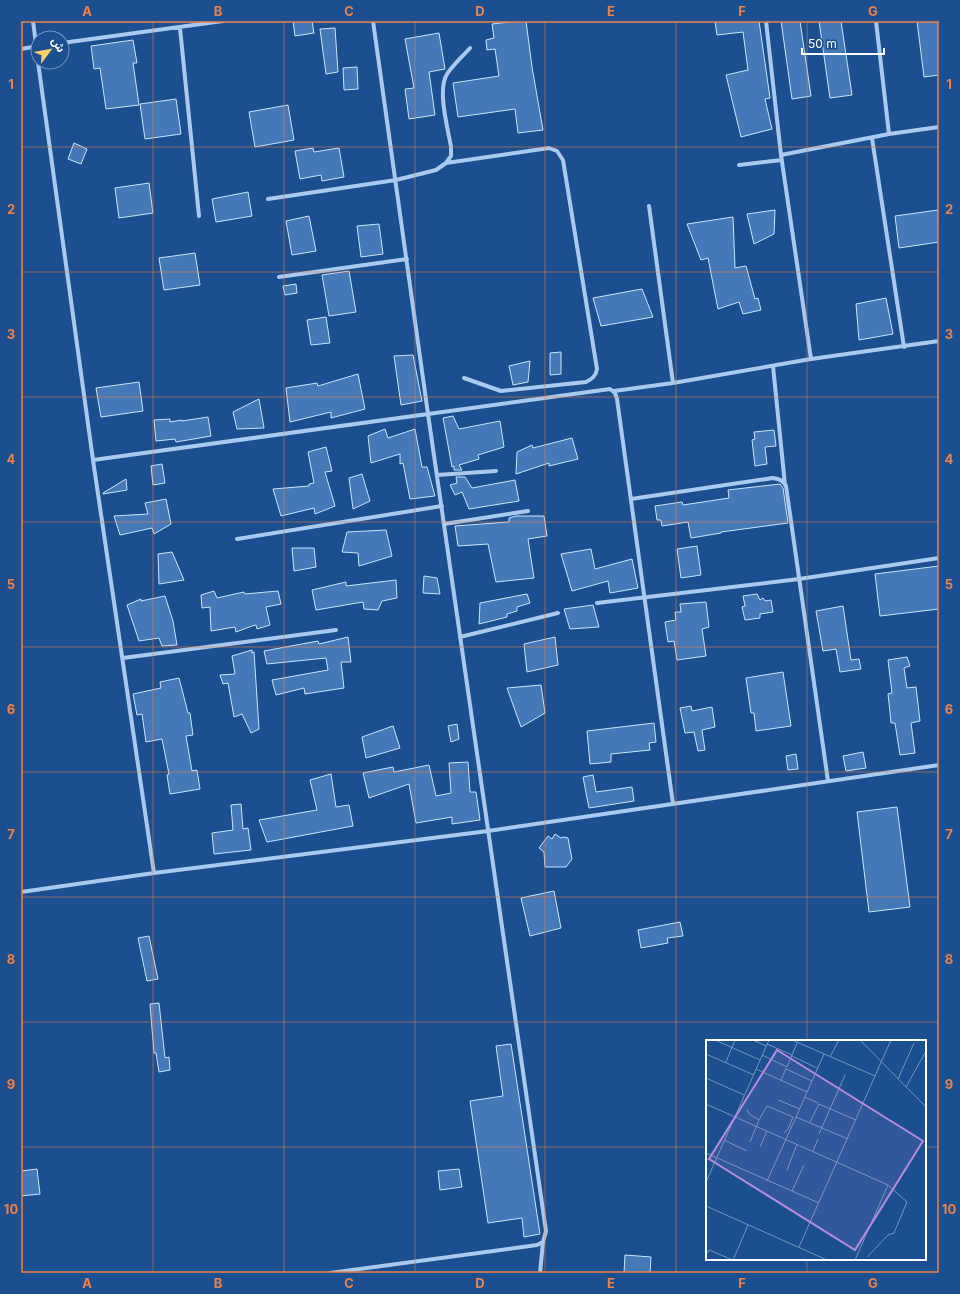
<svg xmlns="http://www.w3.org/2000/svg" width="960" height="1294" font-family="Inter,'Noto Sans Arabic',sans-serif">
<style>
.building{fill:#4478b7;stroke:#cfe3fa}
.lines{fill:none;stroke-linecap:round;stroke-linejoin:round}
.street{stroke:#a9c9ee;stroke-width:4}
.grid{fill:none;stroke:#ee8249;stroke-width:1;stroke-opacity:0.55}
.inset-road{fill:none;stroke:#7695bc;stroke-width:1}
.view{fill:#b68bdc;fill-opacity:0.15;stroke:#b68bdc;stroke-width:2}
.inset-edge{fill:none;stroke:#fff;stroke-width:2}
.neatline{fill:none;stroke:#ee8249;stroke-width:1.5}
.grid-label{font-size:13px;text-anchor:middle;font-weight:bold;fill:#ee8249}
</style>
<rect width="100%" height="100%" fill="#1b4f8f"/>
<!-- building -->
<path class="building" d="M293,21h19l2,12 -19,3z
M517,21h9l6,46 11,63 -25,3 -3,-24 -57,8 -5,-34 46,-7 -4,-27 -8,1 -1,-10 8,-2 -2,-14z
M715,21h44l11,77 -5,1 7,30 -31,8 -15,-62 22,-5 -5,-38 -26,3z
M781,21h19l11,75 -19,3z
M819,21h22l11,74 -22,3z
M917,21h22v54l-15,2z
M335,28l3,44 -12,2 -6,-45z
M439,33l6,36 -16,3 6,43 -26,4 -4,-30 9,-1 -9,-49z
M133,40l4,23h-4l6,42 -33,4 -6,-41 -6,1 -3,-23z
M357,67l1,22 -14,1 -1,-22z
M176,99l5,35 -36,5 -5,-35z
M288,105l6,35 -39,7 -6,-35z
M74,143l13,6 -6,15 -13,-5z
M313,148l1,4 25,-4 5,29 -22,4 -1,-6 -21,4 -5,-28z
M149,183l4,30 -34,5 -4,-30z
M248,192l4,24 -36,6 -4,-23z
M775,210l-1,24 -20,10 -7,-30z
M938,210l1,32 -40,6 -4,-32z
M309,216l7,35 -24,4 -6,-34z
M733,217l2,51 11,-2 9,33 3,-1 3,12 -18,4 -4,-12 -21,7 -10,-51 -7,2 -14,-36z
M379,224l4,30 -22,3 -4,-31z
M195,253l5,32 -36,5 -5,-32z
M349,271l7,41 -27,4 -7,-41z
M296,284l1,9 -12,2 -2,-9z
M642,289l11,28 -52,9 -8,-28z
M886,298l7,36 -34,6 -3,-36z
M326,317l4,26 -19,2 -4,-25z
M561,352v22l-11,1v-22z
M413,355l9,46 -21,4 -7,-49z
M530,361l-2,21 -15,3 -4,-19z
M358,374l7,35 -34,9v-6l-41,10 -4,-34 31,-5 1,3z
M139,382l4,29 -42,6 -5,-29z
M259,399l5,29 -27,1 -4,-17z
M453,416l6,13 41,-8 4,26 -26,8 1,4 -20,6 3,5h-8v-4l-2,1 -9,-49z
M208,417l3,19 -35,6 -1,-3 -19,2 -2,-21 16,-1v3l12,-2v1z
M385,429l3,9 27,-9 7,38h5l8,29 -25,3 -7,-36 -3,1v-10l-29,9 -3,-27z
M774,430l2,16 -11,1 2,17 -12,2 -3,-26 3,-1 -1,-7z
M572,438l6,21 -29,7v-3l-33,11 1,-22 15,-7 1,3z
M326,447l6,24 -7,1 10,34 -20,8 -1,-6 -33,8 -8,-27 36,-3v-2l5,-1 -6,-31z
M162,464l3,19 -12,2 -2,-19z
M362,474l8,27 -17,8 -4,-31z
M456,477h9l7,11 43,-8 4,21 -50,8 -7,-17 -7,3 -5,-10 7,-2z
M126,479l1,11 -24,4v-1z
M780,484l3,4 5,35 -67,9v1l-30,5 -3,-16 -26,4 -1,-6h-4l-2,-14 27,-4 1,3 46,-7 -1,-8z
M166,499l5,25 -17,10 -2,-6 -32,7 -6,-19 34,-2 -3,-11z
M516,516h28l3,20 -19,3 6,39 -38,4 -8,-38 -30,2 -3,-20 54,-4v-4z
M386,530l6,26 -33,10 -1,-13 -16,-1 5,-20z
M697,546l4,29 -20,3 -4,-29z
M292,548h22l2,19 -22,4z
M591,549l4,20 37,-10 6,29 -28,5 -2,-12 -36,10 -11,-37z
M172,552l12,28 -25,4 -1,-30z
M939,566v43l-59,7 -5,-42z
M424,576l13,2 3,16 -17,-1z
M396,580l1,18 -15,3 -4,9 -14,-1 -1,-7 -47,8 -4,-20 34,-8v4z
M214,591l3,7 27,-6 1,2 33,-3 3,13 -15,3 4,18 -13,4 -1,-4 -4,1 -16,6 -1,-5 -24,4 -1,-24 -8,1 -1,-13z
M527,594l3,9 -13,4v4l-10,3v3l-28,7 1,-21z
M757,594l3,6 3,-2 2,3 6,-1 2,12 -13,2v4l-15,2 -3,-13 3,-1 -2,-10z
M165,596l8,25 4,24 -15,1 -3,-8 -20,3 -12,-36 14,-6v2z
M706,602l3,25 -7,2 4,27 -29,4 -3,-19 -6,1 -3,-20 11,-2 -1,-8h6l-1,-8z
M593,605l6,22 -29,2 -6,-20z
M843,606l8,54 8,-1 2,10 -21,3 -4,-23 -13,2 -7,-40z
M348,637l3,25h-10l3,26 -39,6 -1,-6 -28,7 -4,-15 56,-10 -2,-12 -59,6 -3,-13 54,-10 1,3z
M555,637l3,28 -31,7 -3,-28z
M252,650v3l2,-1 5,77 -8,4 -9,-19 -8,3 -6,-34 -5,1 -3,-9 15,-1 -3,-18z
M907,657l3,9 -6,2 3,20 9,-1 4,34 -9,2 4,30 -15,2 -5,-32h-4l-1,-11 -2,-18 4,-1 -4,-33z
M783,672l8,54 -35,5 -2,-18h-3l-5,-35z
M179,678l9,35h2l3,22 -7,1 6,35 5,-1 3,19 -30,5 -3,-19 2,-1 -7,-35 -16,3 -4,-28 -5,1 -4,-21 28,-6 -1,-6z
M541,685l4,28 -24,14 -14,-39z
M691,706l1,5 20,-4 3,20 -13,3 3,20 -7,1 -4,-19 -9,1 -5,-25z
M654,723l2,19 -7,1 1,7 -39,4v8l-21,2 -3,-33z
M457,724l2,15 -8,3 -3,-16z
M393,726l7,22 -34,10 -4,-21z
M863,752l3,16 -20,3 -3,-15z
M796,754l2,15 -10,1 -2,-14z
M468,762l2,30h6l4,28 -28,4v-7l-36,6 -7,-39 -40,14 -6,-25 30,-6 1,5 35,-7 7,31 15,-3 -2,-30z
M331,774l5,33 13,-2 4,21 -86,16 -8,-22 58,-10 -7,-30z
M593,775l3,17 36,-5 2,14 -45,7 -6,-31z
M241,804l2,25 5,-1 3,22 -37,4 -2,-21 21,-3 -2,-25z
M897,807l13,100 -41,5 -12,-100z
M555,834l6,4 2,-1 5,1 4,21 -6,8h-21l-1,-15 -5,-4 9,-12 4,3z
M554,891l7,37 -31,8 -9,-38z
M680,922l3,14 -16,2 1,5 -27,5 -3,-18z
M149,936l9,43 -11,2 -9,-43z
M159,1003l6,55 4,-1 1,13 -11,2 -3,-19h-2l-4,-49z
M511,1044l29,190 -16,3 -2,-19 -34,5 -18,-122 33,-5 -7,-50z
M37,1169l3,25 -19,2v-25z
M459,1169l3,18 -22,3 -2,-19z
M625,1255l26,2 -1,16h-26z"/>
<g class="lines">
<!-- street -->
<path class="street" d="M33,21l5,39
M766,21l15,134 30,204
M876,21l13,113 50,-7
M180,28l19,188
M62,43l161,-22
M21,49l17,-3
M38,62l55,398 61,413
M872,138l32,209
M781,155l108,-21
M446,163l103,-15 8,3 6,9 34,209c-1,7 -5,10 -11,13l-85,9 -37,-13
M739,165l43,-5
M268,199l128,-19 40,-10 10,-7 5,-7v-9c-3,-18 -14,-57 -4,-73 6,-9 15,-17 23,-26
M649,206l24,177
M279,277l128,-18
M773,366l12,119
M614,391l59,-8 138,-24 128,-18
M93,460l517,-71 5,4 2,6 56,405
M437,475l59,-4
M631,499l142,-21c6,1 10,2 13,8l42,295
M444,524l84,-13
M237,539l205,-33
M597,603l202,-24 140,-21
M460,637l98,-24
M123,658l213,-28
M21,892l133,-19 334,-42 451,-66
M330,1273l207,-28 6,-3 3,-11 -118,-817 -55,-393
M540,1273l3,-31"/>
</g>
<!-- grid -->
<path class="grid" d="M153,21v1252M284,21v1252M415,21v1252M545,21v1252M676,21v1252M807,21v1020M21,147h918M21,272h918M21,397h918M21,522h918M21,647h918M21,772h918M21,897h918M21,1022h918M21,1147h686M925,1147h14M807,1259v14"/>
<!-- overview -->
<g transform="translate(706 1040)">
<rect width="220" height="220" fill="#1b4f8f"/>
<path class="inset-road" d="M9,0l45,20M47,0l13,6M86,0l83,36M154,0l66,67M61,4l25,11M0,14l48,21M56,15l25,12 10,-24M86,16l25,12M124,17l9,-17M20,22l9,-22M50,29l51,23M80,29l26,12M0,38l38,17M192,39l16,-36M75,41l5,-13M200,47l20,-36M99,57l13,6M72,60l22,9M0,64l182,81 -33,75M41,69l2,5 10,6 -9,22M90,77l28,-63M53,80l8,-14 26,11 -5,12 -4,4M104,82l9,-18 37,16M113,94l26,-59M18,100l23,11M54,107l7,-16M107,111l5,-12M0,113l113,50M81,130l10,-26M61,141l29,-64 52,22M0,142l63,-142M86,151l12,-26M0,166l121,54M93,207l92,-207M0,215l3,-5 24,10M161,217l21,-22 6,-2 13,-31 -19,-17M27,220l15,-35"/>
<path class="view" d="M71,10l146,91 -68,109 -146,-91z"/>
<rect width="220" height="220" class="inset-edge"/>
</g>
<!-- border -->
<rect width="960" height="1294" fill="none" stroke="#1b4f8f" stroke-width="44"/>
<!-- north arrow -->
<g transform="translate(50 50) rotate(58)"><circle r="19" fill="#1b4f8f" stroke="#7695bc"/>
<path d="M0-3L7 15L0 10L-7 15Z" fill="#ffd166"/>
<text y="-6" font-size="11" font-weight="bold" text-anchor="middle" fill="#ffffff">ش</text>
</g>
<!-- scale -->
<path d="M802 48v6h82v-6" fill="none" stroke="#ffffff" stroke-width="2"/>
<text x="808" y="48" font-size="12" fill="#ffffff" stroke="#1b4f8f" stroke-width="3" paint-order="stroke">50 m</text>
<rect x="22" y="22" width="916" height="1250" class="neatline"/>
<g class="grid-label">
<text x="87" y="16">A</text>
<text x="218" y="16">B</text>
<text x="349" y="16">C</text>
<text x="480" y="16">D</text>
<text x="611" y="16">E</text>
<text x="742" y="16">F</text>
<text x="873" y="16">G</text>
<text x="11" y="89">1</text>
<text x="949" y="89">1</text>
<text x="11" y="214">2</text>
<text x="949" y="214">2</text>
<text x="11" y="339">3</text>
<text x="949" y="339">3</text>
<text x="11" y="464">4</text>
<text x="949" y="464">4</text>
<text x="11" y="589">5</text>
<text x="949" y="589">5</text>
<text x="11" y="714">6</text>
<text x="949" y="714">6</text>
<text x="11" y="839">7</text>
<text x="949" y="839">7</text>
<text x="11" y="964">8</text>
<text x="949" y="964">8</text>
<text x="11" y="1089">9</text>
<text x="949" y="1089">9</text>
<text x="11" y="1214">10</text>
<text x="949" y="1214">10</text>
<text x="87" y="1288">A</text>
<text x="218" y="1288">B</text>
<text x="349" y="1288">C</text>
<text x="480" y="1288">D</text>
<text x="611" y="1288">E</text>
<text x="742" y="1288">F</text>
<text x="873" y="1288">G</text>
</g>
</svg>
